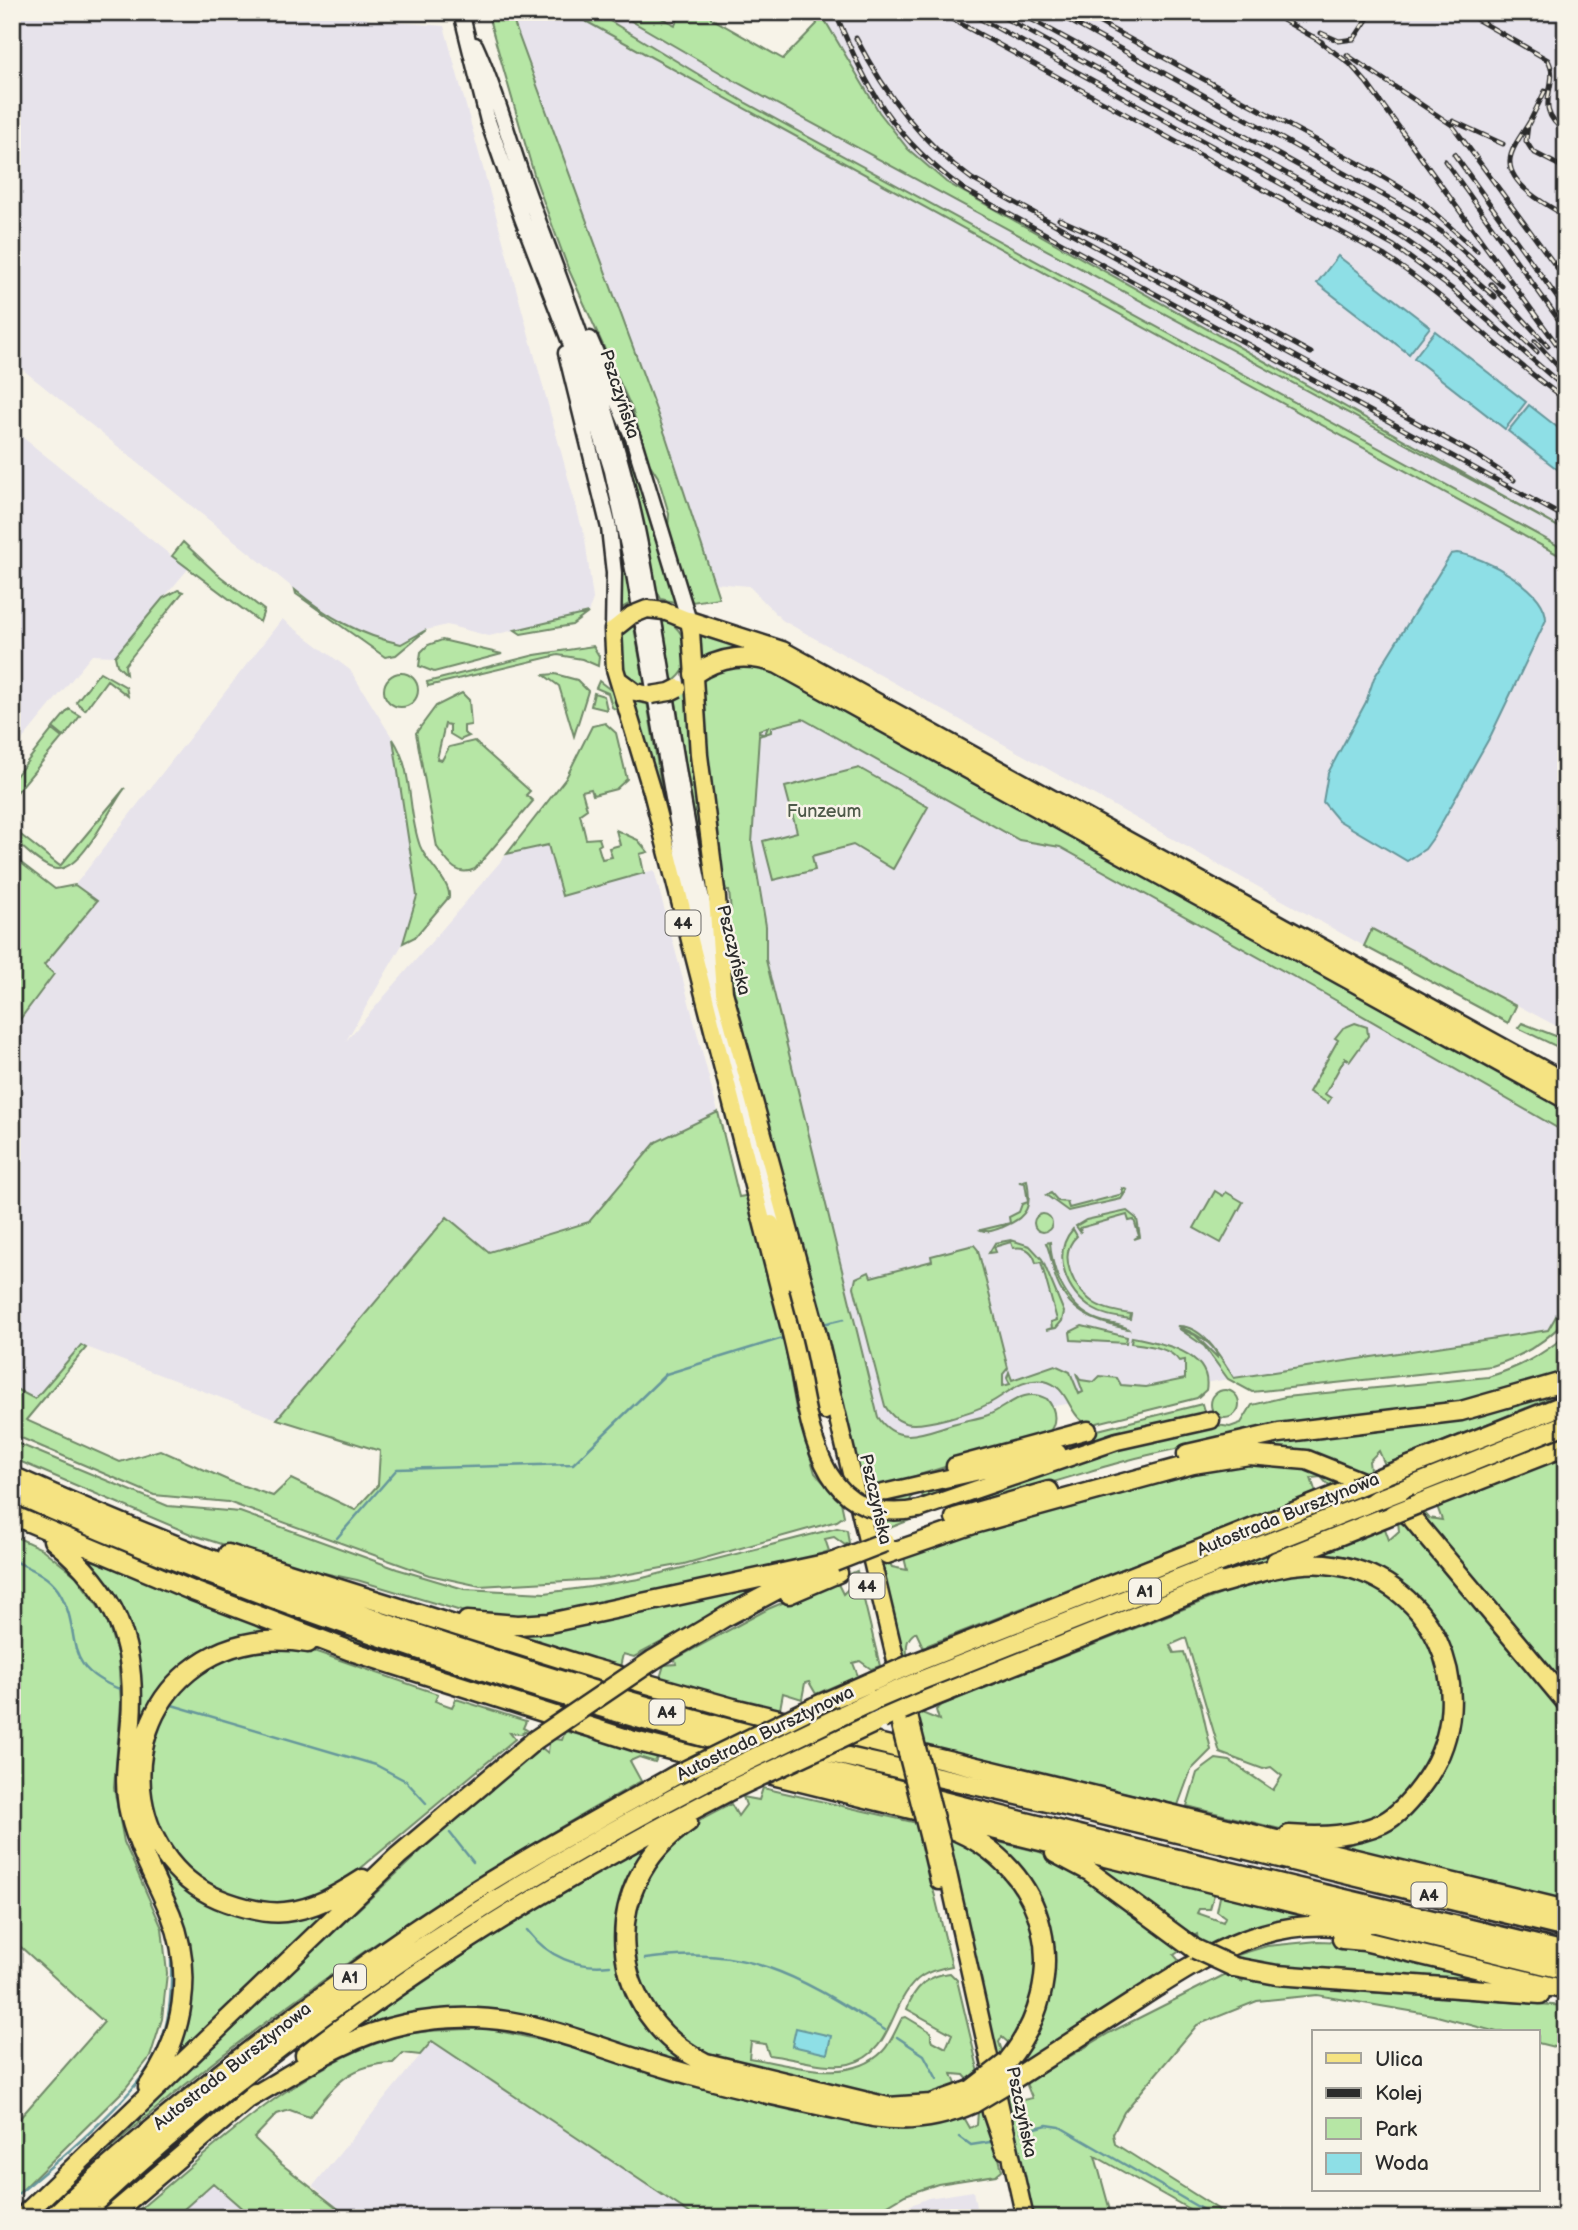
<svg xmlns="http://www.w3.org/2000/svg" width="1578" height="2230" font-family="'Balsamiq Sans',sans-serif">
<style>
.built{fill:#e7e3eb}
.green{fill:#b6e6a5;stroke:#708868;stroke-width:2}
.water{fill:#8edfe6;stroke:#66979b;stroke-width:2}
.lines{fill:none;stroke-linecap:round;stroke-linejoin:round}
.stream{stroke:#66979b;stroke-width:2.5}
.secondary-casing{stroke:#2b2b2b;stroke-width:19}
.primary-casing{stroke:#2b2b2b;stroke-width:21}
.motorway-casing{stroke:#2b2b2b;stroke-width:23}
.secondary{stroke:#f7f3e8;stroke-width:14}
.primary{stroke:#f5e382;stroke-width:16}
.motorway{stroke:#f5e382;stroke-width:18}
.rail-casing{stroke:#2b2b2b;stroke-width:5}
.rail{stroke:#f7f3e8;stroke-width:2.5;stroke-dasharray:8;stroke-linecap:butt}
.primary-bridge-casing{stroke:#2b2b2b;stroke-width:21;stroke-linecap:butt}
.motorway-bridge-casing{stroke:#2b2b2b;stroke-width:23;stroke-linecap:butt}
.primary-bridge{stroke:#f5e382;stroke-width:16}
.motorway-bridge{stroke:#f5e382;stroke-width:18}
.labels{text-anchor:middle;stroke-width:5;stroke-linejoin:round;paint-order:stroke}
.shield{fill:#f7f3e8;stroke:#686764;stroke-width:2}
.shield-label{font-size:16px;font-weight:bold;fill:#2b2b2b}
.street-label{font-size:18px;fill:#2b2b2b;stroke:#f7f3e8}
.park-label{font-size:18px;fill:#4e5a4a;stroke:#f7f3e8}
</style>
<rect width="100%" height="100%" fill="#f7f3e8"/>
<filter id="ink" filterUnits="userSpaceOnUse"><feTurbulence type="fractalNoise" baseFrequency=".0143" numOctaves="2"/><feDisplacementMap in="SourceGraphic" scale="14" xChannelSelector="R" yChannelSelector="G"/><feConvolveMatrix kernelMatrix="1 2 1 2 8 2 1 2 1" color-interpolation-filters="sRGB"/></filter>
<g filter="url(#ink)">
<!-- built -->
<path class="built" d="M12,12h334l24,8 74,6 141,513 8,60 -5,14 -99,23 -42,-11 -21,5 -25,14 -54,-17 -23,-14 -312,-252z
M510,12h59l997,547v472l-193,-102 -9,17 -582,-326 -33,-34 -34,-3 -49,-146z
M595,12h21l124,72 819,442 -613,-344 -38,-33 -29,-37 -59,-100h746v538l-820,-447z
M12,429l176,140 -73,87 -23,-1 -80,97z
M282,619l68,51 43,69 24,157 -11,42 -60,103 161,-187 41,-10 14,52 92,-26 64,242 -62,30 -67,80 -100,30 -42,-35 -170,202 -196,-74 -46,55 -23,-13v-351l6,-7 -3,-2 39,-53 -11,-9 54,-64 -22,-16z
M744,684h33l789,440v175l-18,31 -494,76 -179,73 -115,-458z
M432,2041l265,177h-347l-37,-32z
M213,2183l40,35h-79z
M973,2191l5,27h-83l-3,-5 36,-15z"/>
<!-- green -->
<path class="green" d="M487,12h23l156,425 53,161 -27,4 -24,-72 1,-16 -11,-37 -9,-14 -17,-54 -64,-141 -33,-90z
M569,12h26l151,91 820,447v9z
M616,12h34l25,13 7,-13h29v6l72,41 34,-35 -5,-12h8l59,100 29,37 38,33 620,349 -826,-447z
M628,440l50,163 -17,-4 -5,-10 -34,-147z
M619,525l12,78 -13,7 -4,-83z
M183,542l33,31 48,37 -4,12 -88,-66z
M178,590l5,2 -58,73 1,9 -9,-9 -2,-9 48,-58z
M295,590c33,27 64,45 106,54l25,-14 -30,25 -11,2 -89,-63z
M588,613l-16,12 -51,9 -6,-4z
M662,618c26,10 36,48 10,64z
M633,622l12,65c-27,-5 -23,-30 -25,-52z
M697,631l65,17 -61,15z
M442,640l60,14 -68,18 -15,-6 2,-14 7,-7z
M593,646l6,10 -1,10 -16,-7 -24,-4 -130,31 -1,-4 108,-27z
M762,664l784,433 20,12v24l-243,-140 -263,-146 -41,-7 -216,-121 -32,8v5l-6,2 3,-7 -9,3v3l5,1 -5,2 -7,107 14,83v34l112,457c20,31 49,14 78,6 10,-3 21,-4 32,-8 20,-8 36,-29 59,-16 10,12 10,25 0,36l-163,51 -15,-3 -10,-12 -28,-118 -13,-41 1,-7 -6,-21 -7,-10 -77,-301 -4,-60 6,-1 -2,-21h-4v8l-5,-3 -20,-211c9,-25 39,-19 62,-21z
M100,672l26,15 2,9 -21,-16 -22,30 -9,-8z
M384 690a17 17 0 1 1 34 0a17 17 0 1 1-34 0Z
M555,674l22,6 11,11 -14,45 -15,-50 -15,-11z
M599,681l17,13 7,20 -11,-7 -4,-14 -12,-5z
M689,684l15,165 -5,1 -24,-154z
M462,693l7,7 2,25 -7,1v7l5,3 -9,4 -10,-6v-9l-5,-1 -8,35 5,1 7,-13 25,-6 56,50 -4,4 7,6 -58,68c-19,9 -28,-8 -38,-22l-21,-114 20,-27z
M594,693l10,3 3,14 -16,-4z
M629,695l18,7 21,123z
M69,709l11,7 -16,21 -11,-9z
M605,723l11,10 11,46 -11,10 -23,6 -2,-6 -9,2 5,18 -7,5 6,25 13,-1 2,6 -3,2 4,13 10,-2 -3,-9 11,-3 -4,-15 22,10 10,12 -8,2 4,19 -82,23 -14,-51 -41,9 59,-76 26,-52z
M52,730l10,8 -50,60v-17z
M393,739c21,32 14,72 27,107 7,18 31,36 29,51l-34,40 -12,6 14,-47z
M859,768l69,39 -35,62 -40,-24 -41,11 3,14 -42,10 -10,-39 34,-9 -12,-45z
M125,788c-15,18 -45,90 -73,80 -14,-5 -28,-20 -40,-30v-10l48,38z
M12,856l43,33 20,-4 22,16 -53,64 10,9 -39,52 3,3 -6,7v-32l3,-4 -3,-3z
M1372,929l144,77 -8,17 -144,-77z
M1355,1023l12,4 1,9 -18,25 -5,-3 -20,36 6,4 -3,5 -19,-11 29,-52 -3,-2 8,-10z
M1522,1023l44,17v11l-48,-23z
M718,1112l21,85 12,-2 30,129 15,85 19,64 26,29 3,14 -7,5 -153,43 -82,15 -122,7 -51,-11 -201,-73 -74,-7 -142,-61v-47l23,12 46,-54 5,3 -60,72 94,42 40,-12 72,32 41,14 18,-17 64,31 23,-25 2,-34 -103,-32 170,-202 42,35 100,-30 67,-80z
M1027,1180c5,26 1,37 -24,47 -8,3 -14,6 -22,3l29,-7 -1,-6 10,-5 3,-8 6,-2 -3,-19 -6,-1z
M1122,1188l5,2 -6,9 -53,12 -22,-16 5,-2 7,8 9,1 2,6 54,-14z
M1215,1191l8,5 3,-4 17,10 -22,41 -27,-15z
M1127,1211l10,8 3,18 -6,2 5,-3 -5,-16 -5,1 -2,-6 -47,13 1,5 -5,-7 10,-6z
M1034 1223a9 9 0 1 1 18 0a9 9 0 1 1-18 0Z
M1073,1229l4,7c-21,19 -3,54 17,67 11,7 24,9 37,11l-1,5c-12,-2 -26,-3 -37,-10 -27,-16 -42,-55 -20,-80z
M1011,1240l19,6 12,13 22,53 -2,9 -6,7 -10,2 6,-2 -1,-6 6,-2 -16,-58 -5,1c-3,-12 -11,-17 -23,-15l-2,-6 -17,5 2,5 -7,1 6,-10z
M1050,1242c2,31 17,66 48,78 9,4 25,4 30,9 -33,-6 -62,-18 -73,-53 -3,-11 -4,-22 -9,-33z
M974,1245l4,5 30,118 -5,6v12l7,-2 -3,-6 2,-6 3,8 43,-15 15,7 9,22 4,-2 -7,-19 5,7 13,2 6,-6 17,2 4,7 25,2 39,-8v-19l-6,1c-9,-14 -33,-16 -48,-18l1,-6c27,5 81,15 74,53l-9,8 -108,27c-22,-9 -19,-39 -45,-44 -21,-4 -37,13 -54,22 -16,9 -68,25 -85,20 -9,-3 -15,-8 -20,-17l-31,-119 2,-9 13,-6 2,5 61,-16 -1,-5z
M1566,1299v20c-20,24 -45,38 -74,47l-240,26 -24,-13 -24,-33 -26,-18 17,7 22,22c0,-13 -27,-26 -40,-31 26,-2 45,33 57,52l314,-48z
M1082,1326l45,11 -1,6 -55,-3 -1,-8z
M1566,1335v34c-144,60 -303,52 -452,95 -22,6 -134,42 -147,38l82,-28 49,-21 112,-29 20,3 11,-4 11,-18 33,-8 203,-20c30,-9 53,-21 78,-42z
M1566,1386v6l-181,73 -6,-14 -10,10 1,9 -10,4c-38,-21 -78,-21 -120,-24l46,-14z
M1211 1404a14 14 0 1 1 28 0a14 14 0 1 1-28 0Z
M1202,1404l4,14 -172,38 8,-12z
M1566,1412v6l-169,68 -4,-3z
M12,1441l156,65 72,6 157,57 67,20 81,4 45,-6 49,-8 198,-51 10,2 2,13 -4,2 -11,-8 -9,2 4,12 -55,19 -230,48 -73,-4 -114,-34 -71,-15 -93,-30 -181,-77z
M1566,1455v238l-151,-178 8,-4 6,7 13,2 -5,-14z
M1047,1458l-122,47 -4,-14 -8,2 -5,13 -33,-2 5,-7z
M1291,1461l56,18 -18,7 -8,-9 -10,1 5,15 -393,154 -7,-15c-9,6 -10,12 -9,22l-4,2 -23,-93 8,-3 4,7 15,3 -4,-17 314,-90z
M1360,1495l5,3 -440,176 -3,-4z
M12,1501l275,114 272,92 -7,4 -233,-77 -307,-124z
M1383,1510l-69,31 -385,150 122,-52z
M872,1516l40,1 1,2 -39,15z
M1404,1518l162,192v192l-246,-60 58,-14 76,-96 -27,-119 -110,-54 -3,-6 70,-27 5,14 10,-9 -1,-9z
M12,1535l30,14 34,27 30,42 12,38 3,47 -7,85 10,54 38,86 5,45 -5,46 -12,38 -26,33 -112,110v-73l92,-105 -92,-83z
M89,1559l185,72v3l-19,1 -104,73 -5,127 94,76 100,-10 -165,162 -3,-2 18,-71 -45,-147 -15,-214 -17,-35z
M857,1571l23,95 -9,3 -11,-8 -7,2 5,13 -42,18 -7,-12 -4,1 -3,16 -19,-6 -3,16 -5,3 -115,-34 4,-13 12,-1 -1,-5 93,-50 68,-29 7,14 6,-6 1,-14z
M1323,1571l34,5 42,23 39,49 8,79 -31,60 -32,28 -40,16h-55l-101,-25 10,-33 19,-14 14,2 43,29 9,-14 -11,-9 -8,2 -43,-16 -34,-115 -16,7 4,8 10,-1 17,53 10,45 -20,20 -13,35 -253,-59 -9,-30 6,-3 17,7 -3,-10 6,-5 317,-126z
M298,1583l305,93 -9,6z
M771,1583l-137,74 -11,-3 -3,13 -127,-38z
M269,1645l42,5 127,44 -3,7 17,6 4,-8 70,22 -3,7 4,2 -6,4 -11,-1 5,6 -185,155 -51,12 -28,-2 -45,-18 -36,-33 -24,-56 4,-63 38,-56 32,-19z
M631,1685l128,34 -10,5 -127,-34z
M587,1714l103,28 14,5 -11,6 -114,-34z
M565,1731l93,25 -3,6 -16,-5 -9,4 11,20c-218,122 -426,263 -607,437h-6l442,-413 72,-57 6,5 1,-10 5,-4 8,1z
M763,1788l154,35 35,143c-10,2 -21,4 -30,10 -33,22 -27,78 -73,88 -24,5 -55,-6 -80,-9l-4,-11 -14,-2 -2,16c41,6 100,28 134,-7 8,-8 13,-22 19,-33l4,-1 25,15v8l15,8 6,-14 -45,-25c7,-21 21,-34 43,-36l7,7 23,97 -9,6 -7,-8 -12,-1 6,15 -57,13 -170,-35 -53,-27 -36,-46 -14,-53 14,-63 51,-54 38,-20 7,12 8,-11 -3,-8 16,3z
M946,1832l21,9 45,37 23,45 5,67 -28,56 -10,-9 -3,5 5,15 -6,5z
M658,1837l-35,67 13,100 72,65 237,40 -241,-36 -189,-58 -163,20 -2,-3 142,-96z
M982,1838l58,14 23,10 121,86 -10,7 8,9 -162,104 -4,-9 32,-121z
M1082,1861l133,30 -5,18h-11l-2,4 26,9 2,-5 -8,-6 3,-14 5,-2 105,24 -121,32 -10,-5 -2,-12 -10,6z
M1318,1941l27,1 190,43 -261,-15 -47,-12 40,-12z
M1230,1972l12,10 2,-4 63,10 259,18v44l-28,-7v-11h-41l-64,-17 -116,-20 -60,6 -60,24 -73,87 -11,22 2,10 117,74h-27l-110,-62 17,62h-78l-29,-124 7,-3 11,9 9,-2 -6,-15 83,-50z
M485,2028l92,20 95,33 200,46 33,3 60,-11 5,9 7,-4 1,-12 8,-5 16,63 -6,5 -58,9 -33,11 -39,23h-169l-265,-177 -12,14 -17,-2 -10,10c-44,1 -58,22 -84,54l-19,-7 -13,4 -23,24 26,25 70,55h-97l-40,-35 -39,35h-45c80,-65 170,-156 271,-182 27,-7 57,-6 85,-8z"/>
<!-- water -->
<path class="water" d="M1338,256l92,71 -21,27 -92,-71z
M1435,331l91,71 -21,27 -91,-71z
M1529,405l37,29v42l-58,-45z
M1457,553c28,4 89,36 89,67l-55,115 -58,103 -8,11 -18,12 -69,-41 -15,-18 5,-29 38,-71 8,-24 77,-124z
M796,2028l35,8 -4,18 -35,-8z"/>
<g class="lines">
<!-- stream -->
<path class="stream" d="M823,1324l21,-5
M337,1538l60,-69 176,-5 93,-90 117,-36
M12,1560c17,8 35,14 46,30 28,44 -3,75 64,100
M172,1705l204,60 30,16 20,22
M450,1833l23,29
M527,1930c21,27 50,39 83,35
M645,1959c105,-15 154,18 240,71
M897,2037l27,18 13,24
M1021,2132l26,-7 13,2 157,91
M960,2137l11,8 19,-3
M12,2199c39,-32 119,-97 141,-140 17,-30 19,-65 18,-99"/>
<defs>
<path id="secondary" d="M461,12l27,109 34,97 59,153 31,100 22,103 58,333 87,327
M475,45c23,50 36,103 55,154 40,108 82,214 106,326 31,147 44,297 82,442
M590,339l43,99 56,183
M566,353l43,175 5,45 -1,57"/>
<path id="primary" d="M664,611l25,10 2,10 8,124 18,143 7,94 93,339 95,397
M632,615l-19,15 2,39 37,123 128,499
M619,680l16,12 16,3
M771,1224l14,34 40,153
M955,1466l133,-36
M919,1509l198,-68 94,-21
M866,1518l3,-14 10,-10 179,-41
M929,1839l10,42
M941,1842l84,376
M986,2084l5,28 13,38"/>
<path id="motorway" d="M689,621l93,30 784,432
M694,674c27,-18 53,-21 84,-10l788,435
M1187,1454l92,-21 182,-22 105,-30
M12,1476c214,96 434,173 659,237 107,31 216,52 325,77 190,44 380,92 570,138
M1384,1476l182,-72
M1402,1490l164,-66
M12,1492c496,223 1028,332 1554,460
M1418,1504l148,-58
M12,1515l181,76 158,60 283,90 932,229
M955,1518l94,-27
M53,1540c62,51 84,101 78,181 -2,28 -8,56 -3,85 7,38 28,73 43,109 23,57 13,122 -23,172
M228,1554l363,114 142,40 833,202
M887,1554l87,-30 219,-60 56,-9 58,5 65,26 40,32 154,184
M1276,1561l117,-47
M1211,1586c37,-10 76,-25 114,-22 107,9 160,127 102,214 -11,16 -26,36 -44,45 -31,14 -61,14 -94,12
M789,1594l49,-21
M467,1621l51,4 31,-2 285,-61
M308,1643c-43,-7 -85,0 -120,29 -77,64 -58,196 39,230 17,6 39,12 58,10 29,-3 53,-17 78,-33
M653,1660l72,-43 74,-39
M912,1664l442,-176
M917,1682l457,-181
M921,1702l299,-120
M814,1707l59,-26
M843,1715l34,-16
M688,1822c-93,63 -82,193 18,241l182,44 43,-3 40,-14
M949,1828c102,39 125,152 58,234
M1055,1853l34,18 106,78
M1342,1939l22,2 202,49
M1234,1967l43,8 263,19
M305,2055c133,-104 279,-189 428,-266
M1014,2079c40,-26 80,-52 121,-78 73,-47 135,-88 226,-72
M248,2099c51,-29 99,-63 157,-75 103,-22 167,17 262,44 67,20 137,34 206,49 36,6 68,1 101,-14
M21,2218l377,-362 137,-116
M51,2218c113,-104 235,-199 361,-286 84,-58 175,-107 264,-157
M78,2218c185,-175 401,-319 626,-436
M108,2218l147,-125"/>
</defs>
<!-- secondary casing -->
<use href="#secondary" class="secondary-casing"/>
<!-- primary casing -->
<use href="#primary" class="primary-casing"/>
<!-- motorway casing -->
<use href="#motorway" class="motorway-casing"/>
<!-- secondary -->
<use href="#secondary" class="secondary"/>
<!-- primary -->
<use href="#primary" class="primary"/>
<!-- motorway -->
<use href="#motorway" class="motorway"/>
<defs>
<path id="rail" d="M835,12c34,81 58,126 130,178l601,328
M939,12l446,244c65,42 118,99 181,144
M968,12l426,234 58,43 114,100
M994,12l406,224 62,44 75,72
M1018,12l389,213 30,21 58,51
M1054,12l358,199 30,21 60,54
M1080,12l293,159 46,28 58,52
M1269,12l53,30
M1464,12l84,48c14,25 -19,47 18,72
M1564,12l2,2
M1321,33l18,8 15,-2 18,-27
M1314,37l36,27 16,18 200,275
M856,38c30,57 64,103 116,141l504,276 38,25
M1347,55l105,70 114,155
M1545,91l-17,34 -2,16 7,11 33,17
M1453,121l50,23
M1530,121c-6,11 -19,26 -20,39 -2,25 38,46 56,56
M1454,154l112,156
M1445,161l121,169
M1059,219l47,21 205,113
M1491,284l57,62
M1535,341l31,34"/>
</defs>
<!-- rail casing -->
<use href="#rail" class="rail-casing"/>
<!-- rail -->
<use href="#rail" class="rail"/>
<defs>
<path id="primary-bridge" d="M632,615l15,-6 17,2
M651,695l19,-3 8,-4
M780,1291c7,26 14,52 19,78 12,69 26,159 120,140
M900,1725l29,114
M912,1728l29,114"/>
<path id="motorway-bridge" d="M1354,1488l30,-12
M1374,1501l28,-11
M1393,1514l25,-10
M834,1562l51,-20
M873,1681l39,-17
M877,1699l40,-17
M882,1719l39,-17
M535,1740l118,-80
M676,1775l138,-68
M704,1782l139,-67
M733,1789l141,-66
M1195,1949l39,18
M971,2090l36,-28
M974,2103l40,-24"/>
</defs>
<!-- primary-bridge casing -->
<use href="#primary-bridge" class="primary-bridge-casing"/>
<!-- motorway-bridge casing -->
<use href="#motorway-bridge" class="motorway-bridge-casing"/>
<!-- primary-bridge -->
<use href="#primary-bridge" class="primary-bridge"/>
<!-- motorway-bridge -->
<use href="#motorway-bridge" class="motorway-bridge"/>
</g>
</g>
<g class="labels">
<!-- shield labels -->
<g class="shield">
<rect x="665.5" y="910.5" width="35" height="25" rx="5"/>
<rect x="849.5" y="1573.5" width="35" height="25" rx="5"/>
<rect x="1129" y="1578.5" width="32" height="25" rx="5"/>
<rect x="649.5" y="1699.5" width="35" height="25" rx="5"/>
<rect x="1411.5" y="1882.5" width="35" height="25" rx="5"/>
<rect x="334" y="1964.5" width="32" height="25" rx="5"/>
</g>
<g class="shield-label">
<text x="683" y="929">44</text>
<text x="867" y="1592">44</text>
<text x="1145" y="1597">A1</text>
<text x="667" y="1718">A4</text>
<text x="1429" y="1901">A4</text>
<text x="350" y="1983">A1</text>
</g>
<!-- street labels -->
<g class="street-label">
<text transform="translate(620 394) rotate(72)" y="6">Pszczyńska</text>
<text transform="translate(734 950) rotate(76)" y="6">Pszczyńska</text>
<text transform="translate(876 1499) rotate(77)" y="6">Pszczyńska</text>
<text transform="translate(1288 1514) rotate(-22)" y="6">Autostrada Bursztynowa</text>
<text transform="translate(765 1733) rotate(-26)" y="6">Autostrada Bursztynowa</text>
<text transform="translate(232 2066) rotate(-38)" y="6">Autostrada Bursztynowa</text>
<text transform="translate(1022 2112) rotate(78)" y="6">Pszczyńska</text>
</g>
<!-- park labels -->
<g class="park-label">
<text x="824" y="817">Funzeum</text>
</g>
</g>
<!-- margin -->
<rect width="1578" height="2230" fill="none" stroke="#f7f3e8" stroke-width="42"/>
<rect x="21" y="21" width="1536" height="2188" fill="none" stroke="#2b2b2b" stroke-width="2.5" filter="url(#ink)"/>
<!-- legend -->
<rect x="1312" y="2030" width="228" height="161" fill="#f7f3e8" stroke="#a5a39c" stroke-width="2"/>
<rect x="1326" y="2053" width="35" height="10" fill="#f5e382" stroke="#a5a39c" stroke-width="2"/>
<text x="1375" y="2066" font-size="21" fill="#2b2b2b">Ulica</text>
<rect x="1326" y="2088" width="35" height="10" fill="#2b2b2b" stroke="#a5a39c" stroke-width="2"/>
<text x="1375" y="2100" font-size="21" fill="#2b2b2b">Kolej</text>
<rect x="1326" y="2118" width="35" height="21" fill="#b6e6a5" stroke="#a5a39c" stroke-width="2"/>
<text x="1375" y="2136" font-size="21" fill="#2b2b2b">Park</text>
<rect x="1326" y="2153" width="35" height="21" fill="#8edfe6" stroke="#a5a39c" stroke-width="2"/>
<text x="1375" y="2170" font-size="21" fill="#2b2b2b">Woda</text>
</svg>
